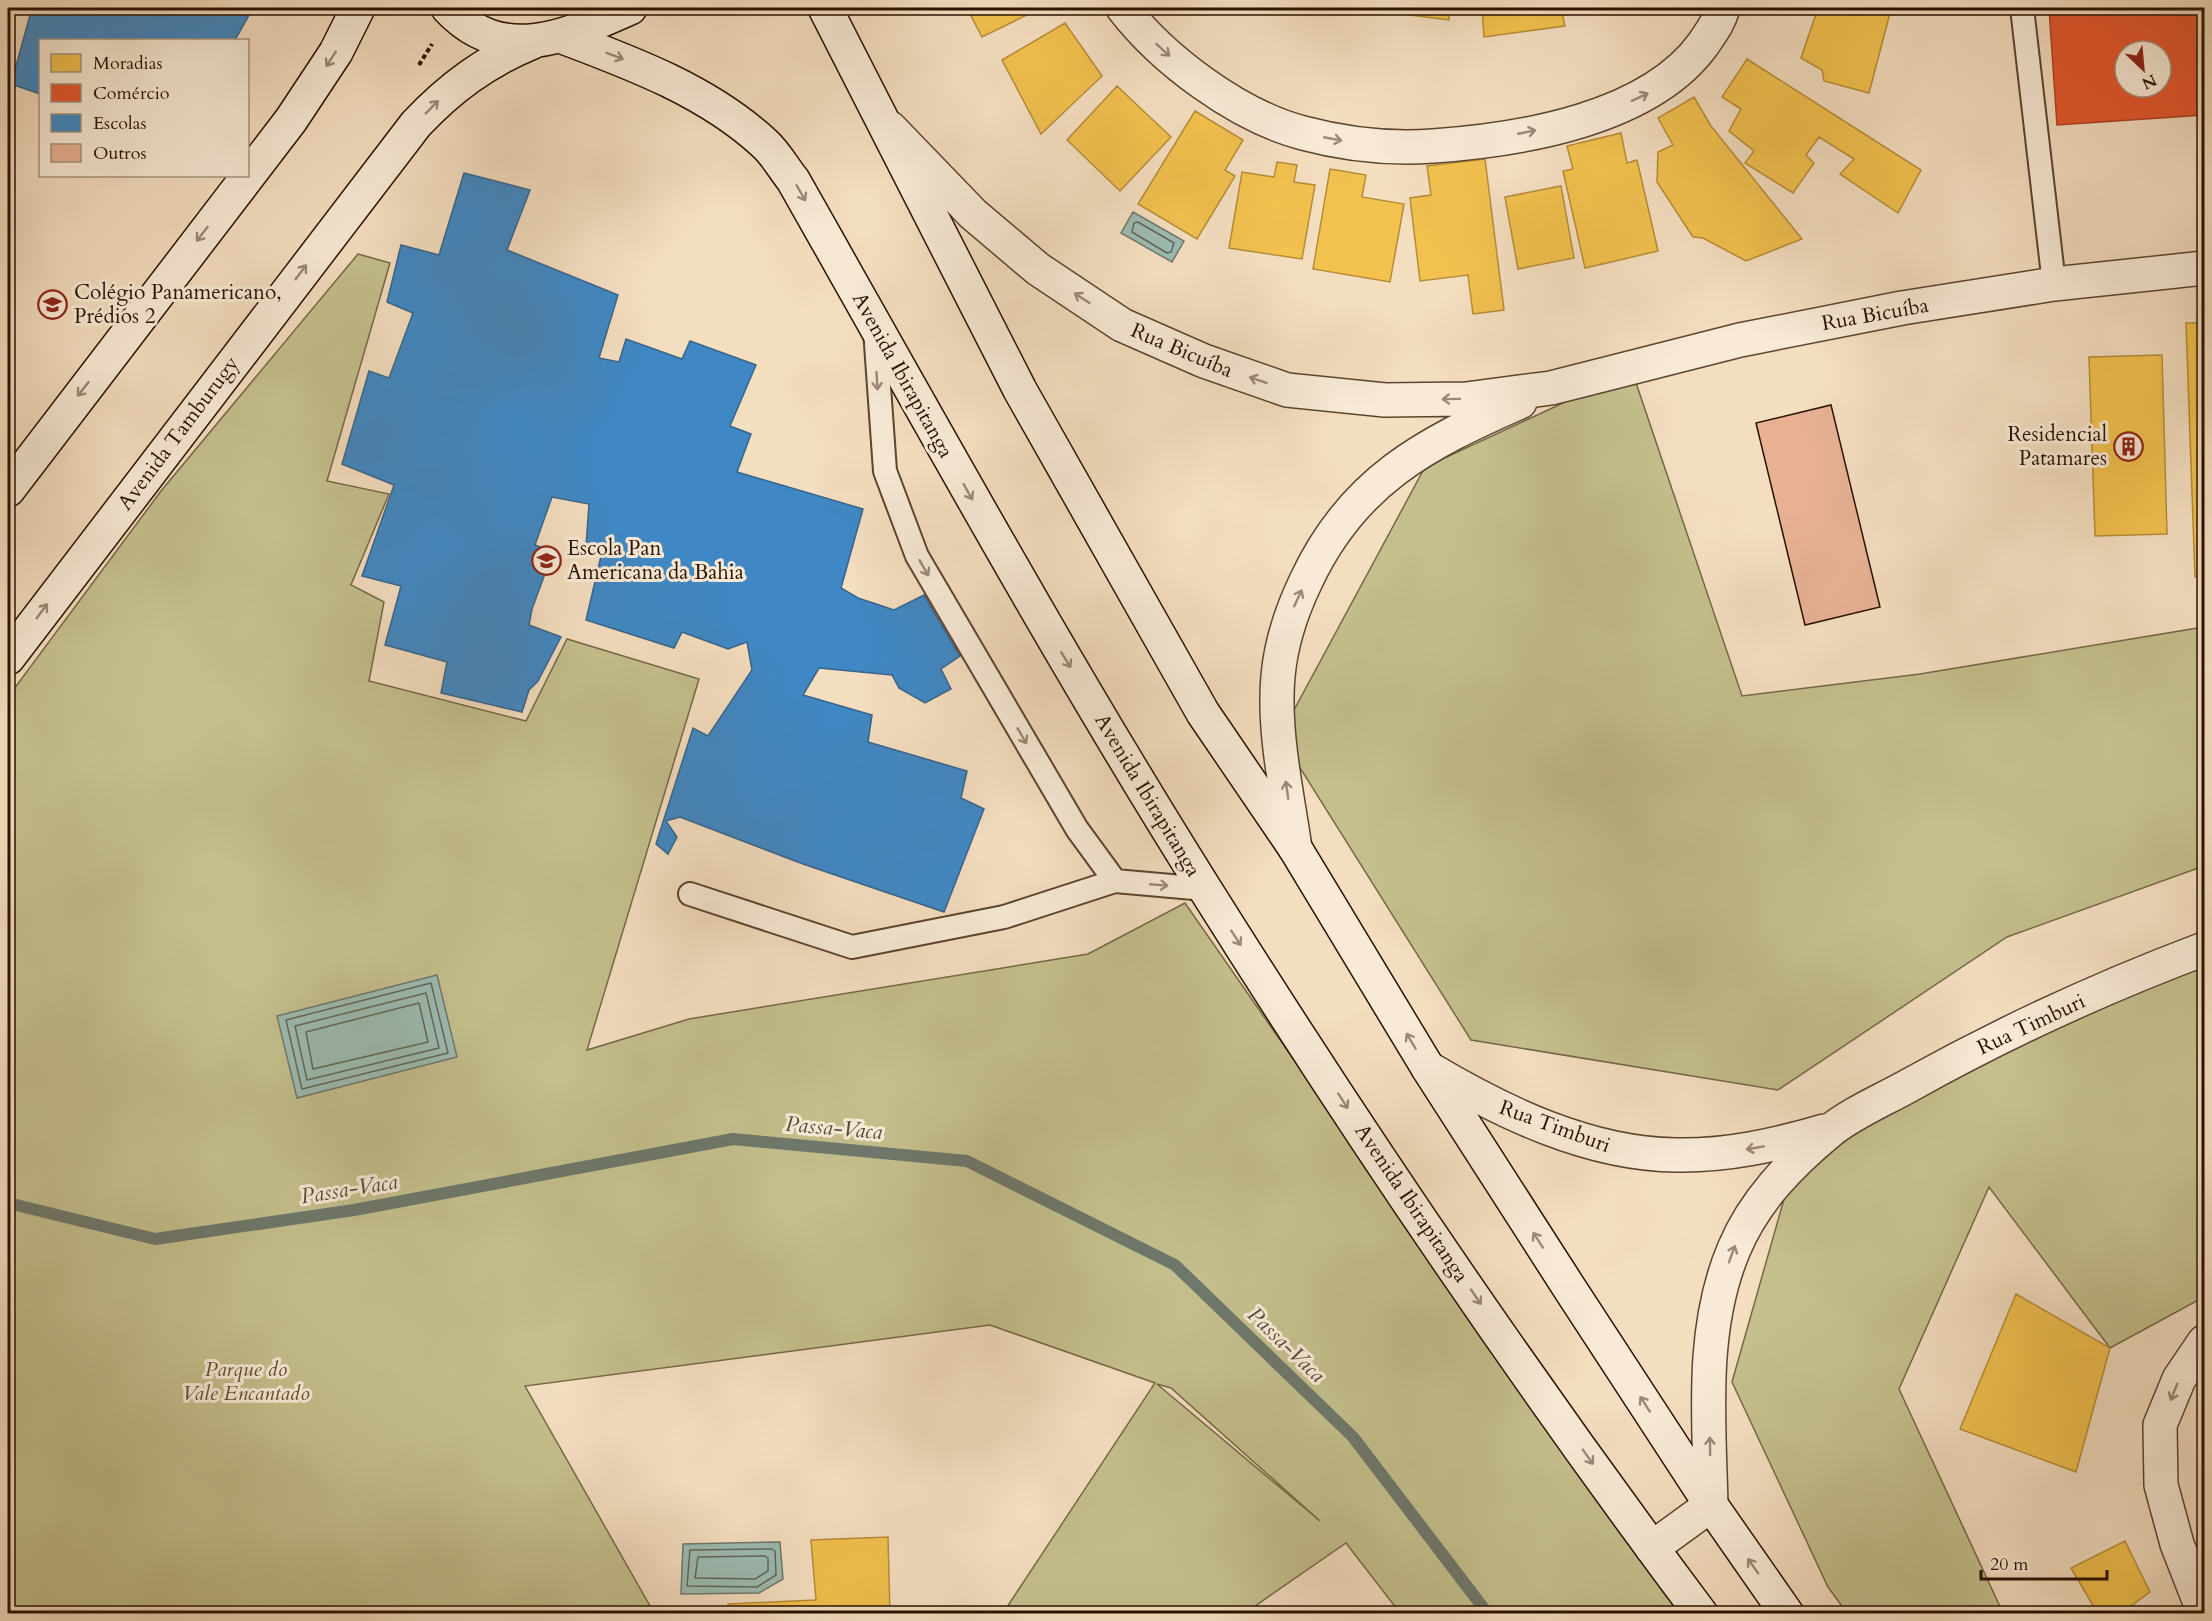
<svg xmlns="http://www.w3.org/2000/svg" width="2212" height="1621" font-family="Cardo,serif">
<style>
.green{fill:#c4bf8d;stroke:#766846;stroke-width:1.5;fill-rule:evenodd}
.water{fill:#9cbcb3;stroke:#6e786b;stroke-width:1.5}
.homes{fill:#f2c14e;stroke:#b68c37;stroke-width:1.5}
.shops{fill:#e4572e;stroke:#ac4220;stroke-width:1.5;fill-rule:evenodd}
.schools{fill:#3f88c5;stroke:#38648a;stroke-width:1.5}
.lines{fill:none;stroke-linecap:round;stroke-linejoin:round}
.shore{stroke:#62665a;stroke-width:1.5}
.stream{stroke:#6e786b;stroke-width:12}
.building{fill:#e8b194;stroke:#291100;stroke-width:1.5}
.lane-casing{stroke:#5c4430;stroke-width:26}
.street-casing{stroke:#5c4430;stroke-width:36}
.secondary-casing{stroke:#291100;stroke-width:36}
.path{stroke:#291100;stroke-width:4;stroke-dasharray:4.5 3;stroke-linecap:butt}
.lane{stroke:#f8ead6;stroke-width:22}
.street{stroke:#f8ead6;stroke-width:33}
.secondary{stroke:#f8ead6;stroke-width:33}
.oneway{stroke:#9b8876}
.labels{text-anchor:middle;stroke-width:6;stroke-linejoin:round;paint-order:stroke}
.poi-label{font-size:21px;fill:#291100;stroke:#f8ead6;text-anchor:start}
.street-label{font-size:21px;fill:#291100;stroke:#f8ead6}
.park-label{font-size:21px;font-style:italic;fill:#5f4e31;stroke:#f8ead6}
.water-label{font-size:22px;font-style:italic;fill:#514d3f;stroke:#f8ead6}
</style>
<rect width="100%" height="100%" fill="#f4dec0"/>
<filter id="stains"><feTurbulence type="fractalNoise" baseFrequency=".00333" numOctaves="4"/><feColorMatrix values="0 0 0 0 .2 0 0 0 0 .09 0 0 0 0 .02 0 0 0 .5 -.17"/></filter>
<radialGradient id="worn" r=".72"><stop offset=".6" stop-color="#630" stop-opacity="0"/><stop offset="1" stop-color="#630" stop-opacity=".3"/></radialGradient>
<!-- green -->
<path class="green" d="M358,254l32,9 -63,218 62,13 -38,91 33,17 -15,79 157,40 41,-82 132,40 -112,371 102,-31 399,-65 97,-51 411,592 87,118h-283l-54,-70 -101,70h-242l152,-230 -165,-58 -465,61 129,227h-646v-916l153,-206zM1157,1384l14,4 149,133z
M1632,371l110,325 178,-22 284,-47v239l-197,71 -229,153 -307,-50 -191,-304 145,-269z
M2204,949v348l-94,51 -121,-161 -90,202 104,224h-156l-19,-26 -96,-205 62,-218z"/>
<!-- water -->
<path class="water" d="M1133,212l51,29 -12,21 -51,-29z
M437,975l20,82 -160,41 -20,-82z
M780,1542l3,37 -24,14 -78,1 2,-50z"/>
<!-- homes -->
<path class="homes" d="M967,8h74l-59,29z
M1354,8h95v12z
M1482,8h79l4,18 -81,11z
M1818,8h29l10,4 1,-4h13l19,5 -21,80 -45,-12 -2,-11 -21,-12z
M1065,23l37,53 -61,58 -39,-74z
M1747,59l174,111 -23,43 -58,-39 14,-15 -35,-22 -13,18 8,8 -21,30 -48,-30 9,-12 -25,-20 12,-22 -19,-12z
M1117,86l54,51 -51,54 -53,-51z
M1694,97l17,29 91,113 -56,22 -43,-23 -10,-1 -36,-55 1,-30 15,-7 -15,-27z
M1195,111l48,29 -18,30 10,6 -38,63 -59,-35z
M1621,133l6,30 10,-3 21,91 -73,17 -22,-97 10,-2 -6,-23z
M1485,159l19,151 -31,4 -5,-39 -48,6 -10,-83 21,-3 -4,-29z
M1277,162l20,3 -3,17 21,3 -13,74 -73,-11 13,-76 32,5z
M1330,169l36,6 -4,22 42,7 -14,78 -77,-13z
M1561,186l13,72 -56,11 -13,-72z
M2186,323h18v254h-9z
M2162,355l5,179 -72,2 -6,-179z
M2016,1294l94,54 -34,124 -116,-43z
M888,1537l2,77h-161l-1,-10 88,-4 -5,-60z
M2125,1541l25,51 -30,22h-22l-27,-46z"/>
<!-- shops -->
<path class="shops" d="M2049,8h155v107l-147,10zM2125,51h36v36h-36z"/>
<!-- schools -->
<path class="schools" d="M32,8h221l-18,32h-195v54l-29,-10z
M464,173l66,17 -23,60 111,45 -19,63 20,4 7,-23 56,20 8,-18 66,24 -26,61 21,8 -14,38 126,37 -22,79 17,10 36,12 30,-15 36,61 -19,13 10,20 -26,14 -26,-15 -7,-13 -73,-7 -16,27 69,20 -4,27 99,29 -6,27 23,11 -40,103 -141,-48 -123,-47 -14,4 11,16 -9,17 -12,-10 37,-116 15,8 44,-66 -5,-28 -19,7 -46,-17 -8,16 -88,-28 16,-68 -16,-5 3,-43 -37,-7 -17,48 18,7 -21,57 -3,16 32,12 -23,44 -9,9 -7,22 -81,-19 6,-31 -62,-17 16,-59 -39,-10 32,-91 -52,-21 27,-93 20,7 24,-65 -26,-11 14,-57 38,10z"/>
<g class="lines">
<!-- shore -->
<path class="shore" d="M1138,222l36,21 -3,9 -4,1 -35,-21 2,-9z
M431,983l17,70 -146,36 -16,-69z
M426,993l13,55 -132,32 -12,-54z
M419,1003l9,39 -115,27 -7,-37z
M772,1549l3,2 1,24 -19,12 -70,-1 3,-36z
M765,1556l3,2v13l-13,8 -60,-1 3,-21z"/>
<!-- stream -->
<path class="stream" d="M8,1203l147,36 199,-29 379,-71 234,22 208,104 178,172 135,177"/>
</g>
<!-- building -->
<path class="building" d="M1831,405l49,202 -75,18 -49,-202z"/>
<g class="lines">
<defs>
<path id="lane" d="M2022,8l32,276
M875,330l10,141 32,85 160,273 38,52 90,8
M690,894l162,53 152,-30 111,-36"/>
<path id="street" d="M1123,8c40,52 115,108 180,125 41,11 87,16 130,13 88,-6 217,-27 271,-103 8,-12 15,-21 19,-35
M890,128l83,86 65,55 84,56 82,36 83,29 98,10 81,-1 85,-11 189,-48 162,-32 152,-24 150,-16
M1295,848c-8,-56 -22,-116 -17,-172 3,-33 14,-66 28,-95 46,-99 118,-137 214,-179
M1428,1068c74,44 160,86 248,87 51,1 100,-10 148,-24
M2204,1342l-25,37 -19,46 1,60 16,59 27,69
M1652,1548l59,-43c-2,-85 -11,-176 23,-256 20,-48 56,-85 96,-118 22,-18 53,-31 78,-45 95,-53 195,-99 296,-137"/>
<path id="secondary" d="M448,8c55,59 121,27 182,0
M825,8l195,382 183,323 92,135 133,220 142,221 141,216 76,109
M560,36c72,27 148,55 205,108 11,10 19,25 28,36 135,238 266,477 412,709 155,247 321,491 496,725
M8,490l283,-370 45,-68 22,-44
M8,658l408,-534c34,-36 70,-63 117,-82"/>
</defs>
<!-- lane casing -->
<use href="#lane" class="lane-casing"/>
<!-- street casing -->
<use href="#street" class="street-casing"/>
<!-- secondary casing -->
<use href="#secondary" class="secondary-casing"/>
<!-- path -->
<path class="path" d="M419,65l13,-21"/>
<!-- lane -->
<use href="#lane" class="lane"/>
<!-- street -->
<use href="#street" class="street"/>
<!-- secondary -->
<use href="#secondary" class="secondary"/>
</g>
<!-- one-way arrows -->
<defs><path id="oneway-shaft" d="M-6 0H5M1.5-3L5.5 0L1.5 3" fill="none" stroke-width="1.6" stroke-linecap="round" stroke-linejoin="round" transform="scale(1.5)"/></defs>
<g class="oneway">
<use href="#oneway-shaft" transform="translate(1163 50) rotate(42)"/>
<use href="#oneway-shaft" transform="translate(615 56) rotate(20)"/>
<use href="#oneway-shaft" transform="translate(331 59) rotate(123)"/>
<use href="#oneway-shaft" transform="translate(1640 97) rotate(-25)"/>
<use href="#oneway-shaft" transform="translate(432 107) rotate(-46)"/>
<use href="#oneway-shaft" transform="translate(1527 132) rotate(-11)"/>
<use href="#oneway-shaft" transform="translate(1333 139) rotate(11)"/>
<use href="#oneway-shaft" transform="translate(801 193) rotate(60)"/>
<use href="#oneway-shaft" transform="translate(202 234) rotate(128)"/>
<use href="#oneway-shaft" transform="translate(301 272) rotate(-53)"/>
<use href="#oneway-shaft" transform="translate(1082 298) rotate(-147)"/>
<use href="#oneway-shaft" transform="translate(1258 380) rotate(-161)"/>
<use href="#oneway-shaft" transform="translate(877 381) rotate(87)"/>
<use href="#oneway-shaft" transform="translate(83 389) rotate(128)"/>
<use href="#oneway-shaft" transform="translate(1451 399) rotate(179)"/>
<use href="#oneway-shaft" transform="translate(968 492) rotate(61)"/>
<use href="#oneway-shaft" transform="translate(924 568) rotate(60)"/>
<use href="#oneway-shaft" transform="translate(1298 598) rotate(-65)"/>
<use href="#oneway-shaft" transform="translate(42 611) rotate(-53)"/>
<use href="#oneway-shaft" transform="translate(1066 660) rotate(59)"/>
<use href="#oneway-shaft" transform="translate(1022 736) rotate(60)"/>
<use href="#oneway-shaft" transform="translate(1287 790) rotate(-98)"/>
<use href="#oneway-shaft" transform="translate(1159 885) rotate(5)"/>
<use href="#oneway-shaft" transform="translate(1236 938) rotate(57)"/>
<use href="#oneway-shaft" transform="translate(1411 1041) rotate(-121)"/>
<use href="#oneway-shaft" transform="translate(1343 1101) rotate(57)"/>
<use href="#oneway-shaft" transform="translate(1755 1148) rotate(170)"/>
<use href="#oneway-shaft" transform="translate(1538 1240) rotate(-123)"/>
<use href="#oneway-shaft" transform="translate(1732 1254) rotate(-70)"/>
<use href="#oneway-shaft" transform="translate(1476 1297) rotate(56)"/>
<use href="#oneway-shaft" transform="translate(2174 1392) rotate(112)"/>
<use href="#oneway-shaft" transform="translate(1645 1404) rotate(-123)"/>
<use href="#oneway-shaft" transform="translate(1710 1446) rotate(-91)"/>
<use href="#oneway-shaft" transform="translate(1588 1457) rotate(55)"/>
<use href="#oneway-shaft" transform="translate(1753 1566) rotate(-125)"/>
</g>
<!-- icons -->
<defs>
<symbol id="school-ring" viewBox="-11 -11 22 22"><circle r="9.5" fill="#f8ead6" stroke="#8f2418" stroke-width="1.5"/><path d="M0-5L7-2L0 1L-7-2ZM-4 1L0 2.5L4 1V4Q0 6-4 4Z" fill="#8f2418"/></symbol>
<symbol id="building-ring" viewBox="-11 -11 22 22"><circle r="9.5" fill="#f8ead6" stroke="#8f2418" stroke-width="1.5"/><path d="M-4-6H4V6H1V3H-1V6H-4ZM-2.5-4.3h1.7v1.8h-1.7ZM.8-4.3h1.7v1.8H.8ZM-2.5-1h1.7V.8h-1.7ZM.8-1h1.7V.8H.8Z" fill="#8f2418"/></symbol>
</defs>
<g fill-rule="evenodd">
<use href="#school-ring" x="36" y="288" width="33" height="33"/>
<use href="#building-ring" x="2112" y="430" width="33" height="33"/>
<use href="#school-ring" x="530" y="544" width="33" height="33"/>
</g>
<g class="labels">
<!-- poi labels -->
<g class="poi-label">
<text x="74" y="299">Colégio Panamericano,<tspan x="74" dy="24">Prédios 2</tspan></text>
<text x="2107" y="441" text-anchor="end">Residencial<tspan x="2107" dy="24">Patamares</tspan></text>
<text x="567" y="555">Escola Pan<tspan x="567" dy="24">Americana da Bahia</tspan></text>
</g>
<!-- street labels -->
<g class="street-label">
<text transform="translate(1875 314) rotate(-10)" y="7">Rua Bicuíba</text>
<text transform="translate(1182 350) rotate(23)" y="7">Rua Bicuíba</text>
<text transform="translate(903 375) rotate(61)" y="7">Avenida Ibirapitanga</text>
<text transform="translate(178 433) rotate(-53)" y="7">Avenida Tamburugy</text>
<text transform="translate(1148 795) rotate(59)" y="7">Avenida Ibirapitanga</text>
<text transform="translate(2031 1024) rotate(-25)" y="7">Rua Timburi</text>
<text transform="translate(1555 1126) rotate(20)" y="7">Rua Timburi</text>
<text transform="translate(1412 1203) rotate(56)" y="7">Avenida Ibirapitanga</text>
</g>
<!-- park labels -->
<g class="park-label">
<text x="246" y="1376">Parque do<tspan x="246" dy="24">Vale Encantado</tspan></text>
</g>
<!-- water labels -->
<g class="water-label">
<text transform="translate(834 1127) rotate(5)" y="8">Passa-Vaca</text>
<text transform="translate(349 1188) rotate(-9)" y="8">Passa-Vaca</text>
<text transform="translate(1287 1344) rotate(44)" y="8">Passa-Vaca</text>
</g>
</g>
<!-- margin -->
<rect width="2212" height="1621" fill="none" stroke="#f4dec0" stroke-width="30"/>
<rect x="9" y="9" width="2194" height="1603" fill="none" stroke="#291100" stroke-width="3"/>
<rect x="15" y="15" width="2182" height="1591" fill="none" stroke="#291100" stroke-width="1.5"/>
<!-- legend -->
<rect x="39" y="39" width="210" height="138" fill="#f8ead6" stroke="#a59380" stroke-width="1.5"/>
<rect x="51" y="54" width="30" height="18" fill="#f2c14e" stroke="#a59380" stroke-width="1.5"/>
<text x="93" y="69" font-size="18" fill="#291100">Moradias</text>
<rect x="51" y="84" width="30" height="18" fill="#e4572e" stroke="#a59380" stroke-width="1.5"/>
<text x="93" y="99" font-size="18" fill="#291100">Comércio</text>
<rect x="51" y="114" width="30" height="18" fill="#3f88c5" stroke="#a59380" stroke-width="1.5"/>
<text x="93" y="129" font-size="18" fill="#291100">Escolas</text>
<rect x="51" y="144" width="30" height="18" fill="#e8b194" stroke="#a59380" stroke-width="1.5"/>
<text x="93" y="159" font-size="18" fill="#291100">Outros</text>
<!-- north arrow -->
<g transform="translate(2143 69) rotate(154)"><circle r="28" fill="#f8ead6" stroke="#a59380" stroke-width="1.5"/>
<path d="M0-4.5L10 22L0 15L-10 22Z" fill="#8f2418"/>
<text y="-9" font-size="16" font-weight="bold" text-anchor="middle" fill="#291100">N</text>
</g>
<!-- scale -->
<path d="M1981 1570v9h126v-9" fill="none" stroke="#291100" stroke-width="3"/>
<text x="1990" y="1570" font-size="18" fill="#291100" stroke="#f8ead6" stroke-width="4.5" paint-order="stroke">20 m</text>
<rect width="100%" height="100%" filter="url(#stains)"/>
<rect width="100%" height="100%" fill="url(#worn)"/>
</svg>
